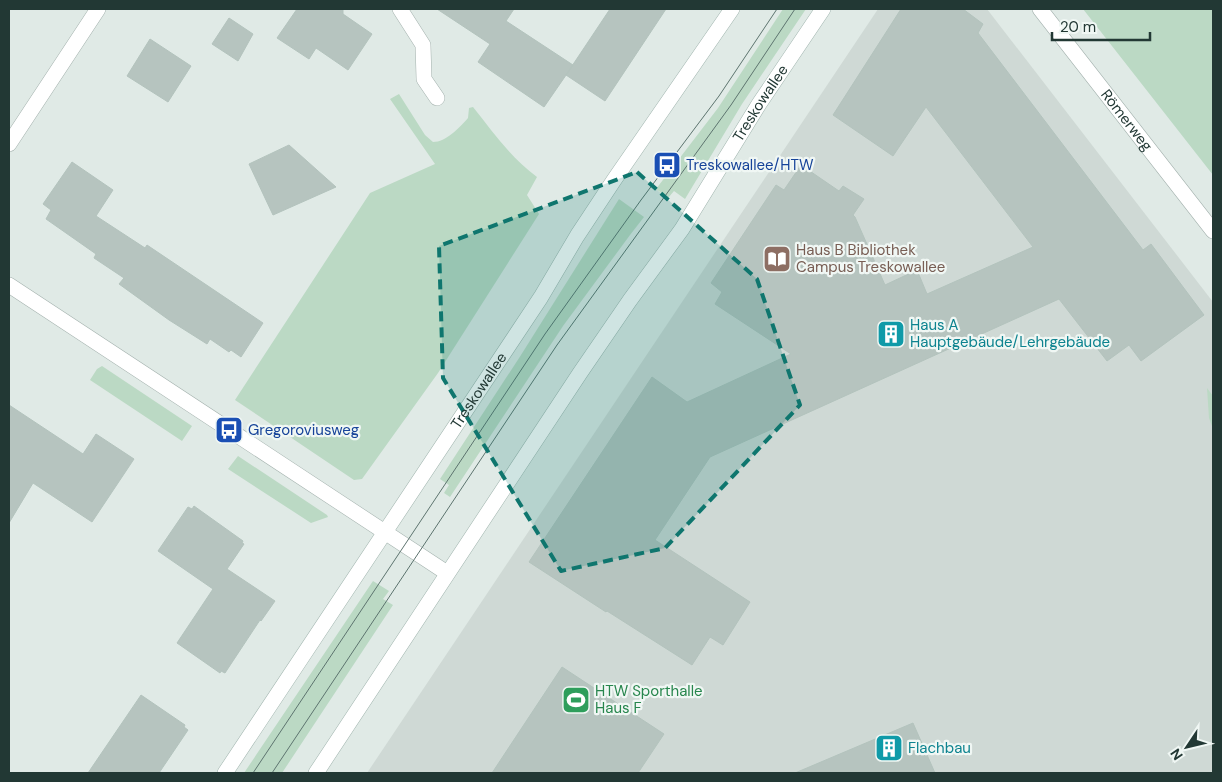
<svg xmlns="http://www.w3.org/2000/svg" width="1222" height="782" font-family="'DM Sans',sans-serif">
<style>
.built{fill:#cfd9d5}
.green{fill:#bbd9c4}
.building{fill:#b6c4bf;stroke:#b3c3bd}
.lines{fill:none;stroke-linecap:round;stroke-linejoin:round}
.street-casing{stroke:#a3b1ad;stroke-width:16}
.secondary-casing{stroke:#a0b4ae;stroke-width:16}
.street{stroke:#fff;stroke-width:15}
.secondary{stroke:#fff;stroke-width:15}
.tram{stroke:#5d746f;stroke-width:1}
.marked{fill:#0f766e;fill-opacity:0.2;stroke:#0f766e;stroke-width:4;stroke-dasharray:10 6;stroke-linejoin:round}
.labels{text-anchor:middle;stroke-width:4.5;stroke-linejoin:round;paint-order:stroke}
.street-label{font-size:15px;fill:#223834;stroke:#f0f7f4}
.transit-label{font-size:15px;fill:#164399;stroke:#f0f7f4;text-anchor:start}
.education-label{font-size:15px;fill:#785e54;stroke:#f0f7f4;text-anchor:start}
.culture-label{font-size:15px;fill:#0d838f;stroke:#f0f7f4;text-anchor:start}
.leisure-label{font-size:15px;fill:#27864d;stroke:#f0f7f4;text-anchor:start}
</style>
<rect width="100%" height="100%" fill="#e0eae6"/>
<!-- built -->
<path class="built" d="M878,9h109l226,293v471h-846z"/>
<!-- green -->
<path class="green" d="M783,9h23l-64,95 -57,95 -11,-8 -6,7 -12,-9 62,-81z
M1083,9h130v166z
M399,94l26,41 8,7c13,0 26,-14 35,-24l1,-10 4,-1c20,25 38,51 64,70l-10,18 12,19 -101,159 -76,106 -8,1 -119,-80 135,-207 65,-29 -45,-65z
M619,199l25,18 -14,18 -67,91 -113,171 -6,-4 5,-8 -9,-6 81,-124z
M102,366l90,60 -10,15 -92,-61 7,-11z
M1207,388l6,8v33l-4,-11z
M238,456l89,59 1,2 -17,6 -83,-54z
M373,581l16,10 -6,8 10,6 -111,168h-38z"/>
<!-- building -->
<path class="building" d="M297,9h46v5l29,20 -24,36 -32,-22 -7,11 -32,-21z
M437,9h77l-8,12 67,44 -29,42 -66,-45 12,-18z
M610,9h56l-61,92 -39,-26z
M901,9h62l20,15 -5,9 165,217 8,-6 53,71 -63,46 -12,-16 -22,16 -48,-62 -349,158 -55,83 95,62 -27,43 -13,-8 -18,28 -85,-54 -1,1 -77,-50 123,-185 35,25 104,-48 -76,-50 7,-12 -11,-9 65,-98 8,5 17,-25 38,26 4,-5 21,13 -11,16 2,2 30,68 32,-15 10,24 106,-47 -107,-140 -33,49 -60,-41z
M229,18l24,16 -15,27 -26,-17z
M150,39l41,27 -23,36 -41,-26z
M289,145l47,42 -63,28 -24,-51z
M72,162l41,28 -17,26 49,32 2,-3 116,78 -22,34 -10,-7 -2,2 -19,-13 -3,5 -38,-24 -50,-36 5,-6 -30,-20 2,-4 -50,-35 5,-9 -8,-6z
M9,405l74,49 13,-20 38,25 -42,63 -59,-39 -24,40z
M194,506l49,35 -1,2 2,1 -17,25 48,32 -14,20 -1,-1 -35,53 -4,-2 -1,2 -43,-30 36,-54 -55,-38 30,-44 4,2z
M562,667l102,67 -26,39h-146z
M141,695l44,30 -1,2 4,3 -29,43h-71z
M913,723l22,50h-140z"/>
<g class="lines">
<defs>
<g id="street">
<path d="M400,9l23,36 1,34 13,19"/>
<path id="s1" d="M1040,9l173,222"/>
<path d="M9,144l89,-135"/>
<path d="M9,285l438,288"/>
</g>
<g id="secondary">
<path id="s2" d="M225,773l316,-476 36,-61 37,-56 118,-171"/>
<path id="s3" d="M316,773l264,-400 50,-73 52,-71 77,-125 64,-95"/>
</g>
</defs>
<!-- street casing -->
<use href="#street" class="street-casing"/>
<!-- secondary casing -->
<use href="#secondary" class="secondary-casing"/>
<!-- street -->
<use href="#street" class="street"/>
<!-- secondary -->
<use href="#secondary" class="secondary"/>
<!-- tram -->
<path class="tram" d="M253,773l292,-439 96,-134 78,-104 58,-87
M272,773l285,-428 174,-240 64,-96"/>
</g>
<!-- marked area -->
<path class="marked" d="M637,172l120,107 43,126 -135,143 -104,23 -118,-193 -4,-132z"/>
<!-- icons -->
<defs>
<symbol id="bus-square" viewBox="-11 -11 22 22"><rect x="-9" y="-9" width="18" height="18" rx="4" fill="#1a4fb4" stroke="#f0f7f4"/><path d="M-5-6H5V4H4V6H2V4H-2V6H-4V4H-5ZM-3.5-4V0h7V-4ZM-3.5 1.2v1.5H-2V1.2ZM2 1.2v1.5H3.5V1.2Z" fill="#fff"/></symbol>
<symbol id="library-square" viewBox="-11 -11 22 22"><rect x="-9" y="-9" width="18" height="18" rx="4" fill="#8d6e63" stroke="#f0f7f4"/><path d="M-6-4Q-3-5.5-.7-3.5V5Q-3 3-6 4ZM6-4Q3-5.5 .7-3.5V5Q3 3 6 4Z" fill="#fff"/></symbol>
<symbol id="building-square" viewBox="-11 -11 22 22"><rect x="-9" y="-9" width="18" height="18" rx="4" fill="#0f9aa8" stroke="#f0f7f4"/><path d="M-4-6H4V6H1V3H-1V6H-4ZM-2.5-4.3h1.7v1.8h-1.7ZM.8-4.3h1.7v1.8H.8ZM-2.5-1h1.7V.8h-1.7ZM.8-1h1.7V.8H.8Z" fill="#fff"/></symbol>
<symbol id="stadium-square" viewBox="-11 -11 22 22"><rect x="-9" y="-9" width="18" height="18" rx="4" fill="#2e9e5b" stroke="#f0f7f4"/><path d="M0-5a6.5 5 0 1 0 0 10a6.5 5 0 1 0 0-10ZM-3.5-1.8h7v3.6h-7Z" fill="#fff"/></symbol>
</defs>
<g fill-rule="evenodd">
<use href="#bus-square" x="651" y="149" width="32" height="32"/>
<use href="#library-square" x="761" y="243" width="32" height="32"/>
<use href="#building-square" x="875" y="318" width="32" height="32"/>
<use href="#bus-square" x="213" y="414" width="32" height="32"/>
<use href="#stadium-square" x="560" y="684" width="32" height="32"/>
<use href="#building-square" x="873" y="732" width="32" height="32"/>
</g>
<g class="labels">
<!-- street labels -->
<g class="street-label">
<text dy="5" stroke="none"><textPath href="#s3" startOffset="804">Treskowallee</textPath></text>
<text dy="5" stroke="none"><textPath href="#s1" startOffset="141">Römerweg</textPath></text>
<text dy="5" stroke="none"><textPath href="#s2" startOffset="459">Treskowallee</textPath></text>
</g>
<!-- transit labels -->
<g class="transit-label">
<text x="686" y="170">Treskowallee/HTW</text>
<text x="248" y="435">Gregoroviusweg</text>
</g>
<!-- education labels -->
<g class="education-label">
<text x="796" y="255">Haus B Bibliothek<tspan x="796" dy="17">Campus Treskowallee</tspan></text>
</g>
<!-- culture labels -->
<g class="culture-label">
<text x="910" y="330">Haus A<tspan x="910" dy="17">Hauptgebäude/Lehrgebäude</tspan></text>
<text x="908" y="753">Flachbau</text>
</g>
<!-- leisure labels -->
<g class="leisure-label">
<text x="595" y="696">HTW Sporthalle<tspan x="595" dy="17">Haus F</tspan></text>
</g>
</g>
<!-- border -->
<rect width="1222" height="782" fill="none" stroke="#223834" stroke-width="20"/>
<!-- north arrow -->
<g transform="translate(1187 747) rotate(235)" stroke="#f0f7f4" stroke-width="4" paint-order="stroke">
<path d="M0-4L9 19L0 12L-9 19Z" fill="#223834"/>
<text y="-8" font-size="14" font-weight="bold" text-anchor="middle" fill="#223834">N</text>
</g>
<!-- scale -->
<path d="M1052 32v8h98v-8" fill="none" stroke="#223834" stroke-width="2.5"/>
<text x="1060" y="32" font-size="15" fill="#223834" stroke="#f0f7f4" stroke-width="4" paint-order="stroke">20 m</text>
</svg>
